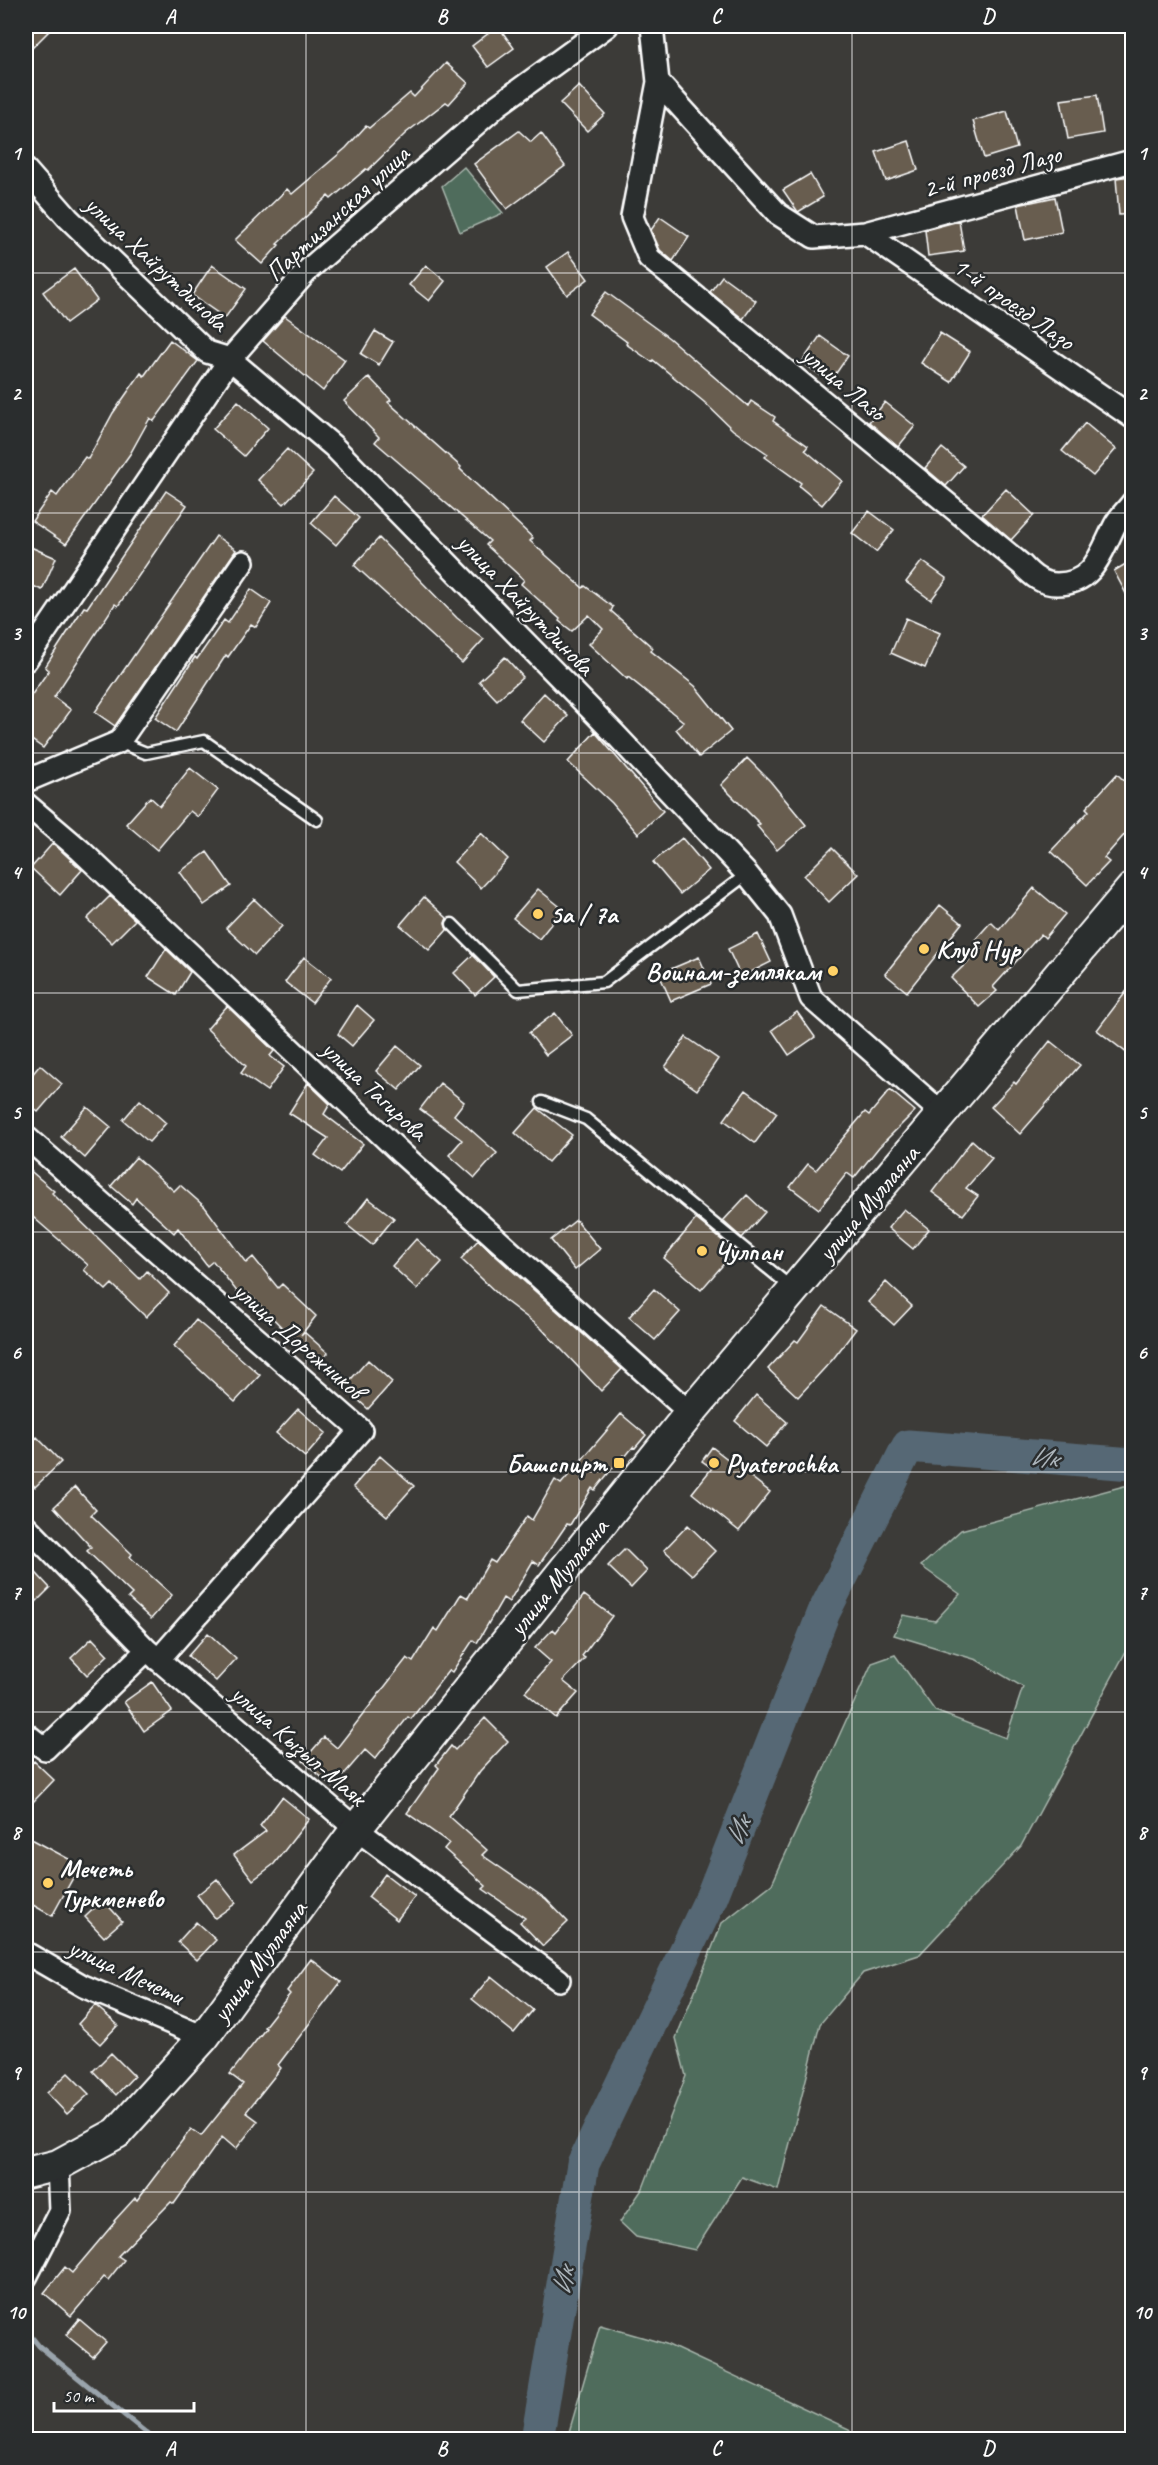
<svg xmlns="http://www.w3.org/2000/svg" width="1158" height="2465" font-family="Caveat,sans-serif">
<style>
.green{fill:#506c5b;stroke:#a8b6ad;stroke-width:1.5}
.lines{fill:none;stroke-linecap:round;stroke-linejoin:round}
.stream{stroke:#9aa4ac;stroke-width:5}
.river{stroke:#576874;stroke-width:33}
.building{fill:#675d4f;stroke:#fff;stroke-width:1.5}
.service-casing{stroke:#fff;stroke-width:15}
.minor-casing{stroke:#fff;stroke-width:26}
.secondary-casing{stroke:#fff;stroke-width:34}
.service{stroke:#2a2d2e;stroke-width:10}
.minor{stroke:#2a2d2e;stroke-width:21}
.secondary{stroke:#2a2d2e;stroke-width:30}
.grid{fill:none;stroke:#fff;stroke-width:1.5;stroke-opacity:0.55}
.poi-dot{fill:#ffd166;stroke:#2a2d2e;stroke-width:2}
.labels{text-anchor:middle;stroke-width:5;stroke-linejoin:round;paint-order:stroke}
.street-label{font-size:26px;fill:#fff;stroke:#2a2d2e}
.poi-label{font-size:26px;font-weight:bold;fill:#fff;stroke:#2a2d2e;text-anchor:start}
.water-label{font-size:27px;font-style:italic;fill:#abb4ba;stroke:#2a2d2e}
.neatline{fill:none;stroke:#fff;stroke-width:2}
.grid-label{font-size:20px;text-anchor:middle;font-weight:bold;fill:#fff}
</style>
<rect width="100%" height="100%" fill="#3c3b38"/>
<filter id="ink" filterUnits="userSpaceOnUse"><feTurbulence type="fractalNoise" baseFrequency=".0167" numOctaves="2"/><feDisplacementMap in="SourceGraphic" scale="12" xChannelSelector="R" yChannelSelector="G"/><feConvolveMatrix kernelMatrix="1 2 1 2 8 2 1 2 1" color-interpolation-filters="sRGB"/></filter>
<g filter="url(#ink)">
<!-- green -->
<path class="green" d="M464,167l39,46 -43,19 -18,-46z
M1124,1486h8v154l-111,206 -102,109 -56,18 -43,51 -42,166 -36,-13 -47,73 -59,-13 -16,-15 23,-34 43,-112 -10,-38 46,-115 50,-39 100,-221 23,-8 40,56 71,27 17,-51 -46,-27 -83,-25 9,-20 32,6 25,-27 -39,-28 40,-36z
M600,2325l66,19 183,85 7,10h-289z"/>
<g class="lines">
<!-- stream -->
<path class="stream" d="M26,2330l13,16 116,94"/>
<!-- river -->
<path class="river" d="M537,2440l46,-276 129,-268 112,-284 84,-166 224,18"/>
</g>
<!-- building -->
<path class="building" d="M26,26h28l-28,28z
M498,26l16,22 -26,19 -16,-21z
M446,63l22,20 -19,21 -3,-2 -40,31 -38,37 -2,-1 -35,30 -3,-3 -51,48 2,1 -17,19 -27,-24 52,-51 5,5 54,-46 20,-22 3,2 41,-35 4,4z
M579,86l26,28 -18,17 -27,-28z
M1097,95l6,38 -35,6 -7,-39z
M1007,111l10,37 -33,10 -11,-37z
M519,131l12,11 10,-9 24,33 -58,43 -33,-45z
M909,141l9,29 -32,11 -10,-29z
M810,174l13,23 -25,15 -15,-22z
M1132,176v38l-13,1 -3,-37z
M1055,197l7,35 -37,8 -7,-35z
M660,217l29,20 -16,24 -13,-11 -9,-20z
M959,221l5,30 -36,5 -3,-26z
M568,252l20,27 -21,16 -20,-28z
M212,265l34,24 -21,29 -33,-23z
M426,265l19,16 -16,20 -20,-16z
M74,269l23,31 -31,23 -23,-31z
M722,276l34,25 -13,18 -33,-27z
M606,292l63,46 79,68 3,-5 24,16 -2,4 35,25 -3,4 37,31 -20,24 -23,-19 2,-3 -36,-26 3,-3 -35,-24 -29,-28 -51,-42 -1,2 -26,-18 1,-2 -38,-28z
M285,316l60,44 -22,31 -60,-50z
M375,331l18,11 -14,23 -18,-11z
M940,333l30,19 -19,30 -30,-19z
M820,336l28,20 -18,26 -28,-20z
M170,340l28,21 -44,60 -4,-3 -20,36 -64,90 -34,-23 20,-29 5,4 28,-39 3,2 25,-46 28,-40 3,3z
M369,377l22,23 -3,2 73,65 -1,2 73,69 -3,3 53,47 2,-2 28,21 -2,4 42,37 -2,3 44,35 36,45 -32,26 -23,-28 8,-7 -56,-45 -1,2 -38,-35 14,-15 -14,-14 -17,16 -13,-10 1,-2 -39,-35 3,-4 -38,-35 4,-4 -115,-99 4,-5 -35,-36z
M238,401l30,27 -24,28 -31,-27z
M885,402l30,24 -17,21 -29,-25z
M1085,423l31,26 -23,27 -31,-25z
M942,448l22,18 -18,20 -21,-18z
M287,449l26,24 -29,31 -26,-24z
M1006,489l28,26 -23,25 -29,-25z
M166,491l21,14 -69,101 -3,-2 -61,93 17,13 -28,38 -17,-12v-33l23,-33 -4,-3 24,-37 15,-23 3,1z
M334,496l25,22 -23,27 -25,-22z
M869,511l25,19 -18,22 -24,-19z
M216,536l20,14 -121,176 -20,-14z
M379,538l78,80 27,21 -22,24 -108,-98z
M26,545l30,13 -14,32 -16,-7z
M1132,560v45l-18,-34z
M922,561l25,18 -16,21 -25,-18z
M251,589l20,14 -15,24 -5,-3 -23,33 -2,-2 -50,77 -21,-14 40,-61 2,2 27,-39 4,3z
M906,618l34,15 -15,35 -34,-15z
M505,657l18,20 -26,23 -18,-19z
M544,693l24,23 -24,26 -24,-22z
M595,732l68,79 -25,23 -26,-31 -44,-41z
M747,758l23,23 36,44 -29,25 -20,-24 3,-2 -39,-39z
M190,768l28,22 -20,27 -8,-6 -33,39 -31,-26 24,-27 10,9z
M1117,774l15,14v38l-28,32 5,4 -22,23 -36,-34 38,-40 -3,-3z
M481,833l27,26 -27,29 -27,-26z
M682,838l27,32 -29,24 -27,-32z
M53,843l29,27 -22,25 -29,-27z
M832,848l26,26 -29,28 -25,-26z
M207,852l24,34 -27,19 -24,-33z
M1034,888l31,26 -20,24 -4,-4 -48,53 4,4 -18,16 -28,-29 31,-30 -8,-7 17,-19 8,8z
M538,889l25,20 -24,30 -26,-21z
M110,896l25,24 -23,23 -25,-24z
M424,897l23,21 -2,5 2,7 -18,20 -29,-25z
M254,899l28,27 -27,29 -29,-27z
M940,905l22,18 -55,69 -22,-18z
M758,934l13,28 -30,15 -13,-28z
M166,949l24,23 -14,23 -28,-18z
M473,955l21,22 -19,18 -21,-22z
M304,957l27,21 -19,25 -27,-21z
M699,957l12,27 -40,17 -12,-27z
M1132,984v73l-35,-27z
M357,1005l17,15 -22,26 -14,-12z
M227,1006l47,45 -4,5 14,11 -17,24 -26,-18 5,-7 -39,-37z
M797,1012l18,25 -26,18 -17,-25z
M555,1013l17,22 -26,20 -17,-22z
M686,1037l32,22 -21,31 -32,-23z
M1050,1041l30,24 -60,69 -29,-27 23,-25 2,2z
M397,1046l23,19 -21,25 -23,-19z
M40,1065l22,19 -24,28 -12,-10v-20z
M308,1083l22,21 -6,10 39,30 -23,29 -25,-18 13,-17 -39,-25z
M440,1083l24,19 -10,13 43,38 -22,25 -26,-23 13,-15 -42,-31z
M746,1090l31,23 -22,30 -31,-23z
M890,1090l25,21 -36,36 -25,31 -7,-5 -28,36 -29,-22 18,-23 8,6 49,-58 4,3z
M140,1100l26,23 -17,19 -26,-22z
M87,1107l24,20 -26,31 -24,-21z
M537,1108l35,27 -24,27 -33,-29z
M972,1140l20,18 -26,30 12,8 -15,19 -31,-23z
M136,1157l38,34 6,-6 25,22 41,56 7,-6 25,31 4,-4 34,32 -15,19 3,-3 24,21 -10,11 -70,-71 -6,5 -29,-37 -6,5 -29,-38 -4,5 -38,-35 -4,6 -21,-18z
M26,1167l28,24 -2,2 88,86 7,-8 22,22 -23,24 -34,-33 -6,6 -22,-20 4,-5 -62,-54z
M747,1195l18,17 -23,26 -19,-17z
M368,1198l26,20 -22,27 -25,-20z
M904,1209l25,20 -16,20 -25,-21z
M696,1219l39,32 -34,39 -37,-32z
M576,1220l24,29 -25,21 -24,-30z
M416,1239l26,23 -25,27 -25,-23z
M478,1240l144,129 -21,22 -60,-63 -37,-28 -43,-41z
M886,1282l26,24 -18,19 -26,-23z
M654,1289l26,23 -25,28 -26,-23z
M824,1306l32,23 -23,30 -35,38 -30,-28 27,-29 3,2z
M196,1320l64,55 -25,27 -61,-56z
M368,1360l24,22 -24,27 -24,-22z
M756,1395l31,27 -21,25 -31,-26z
M298,1409l28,24 -21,24 -29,-24z
M621,1414l25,21 -11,13 -2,-1 -8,10 -2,-2 -28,35 -3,-2 -22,37 -3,-1 -28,41 -6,-4 -24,41 -6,-4 -26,45 -4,-3 -21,32 -3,-2 -38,49 -3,-2 -33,42 -10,-9 -32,37 -30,-26 21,-24 13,11 70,-90 6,4 21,-34 4,3 23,-37 7,4 22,-38 5,3 32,-47 5,4 23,-40 6,4z
M37,1437l24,25 -26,25 -9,-10v-29z
M712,1447l58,45 -31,39 -47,-38 20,-25 -10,-7z
M380,1456l34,30 -27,30 -34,-29z
M75,1487l21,23 -5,5 41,39 -2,3 42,38 -21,24 -23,-21 4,-4 -45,-43 4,-4 -37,-40z
M688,1525l27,26 -23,24 -28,-25z
M625,1549l22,22 -16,17 -23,-22z
M26,1562l24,26 -24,24z
M584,1595l28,21 -30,40 3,2 -22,23 15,12 -22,25 -31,-26 26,-30 -16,-14 18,-19 3,3z
M208,1633l28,26 -20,22 -28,-25z
M92,1638l16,17 -21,20 -16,-17z
M152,1682l20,29 -28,20 -20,-29z
M485,1718l23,23 -28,30 -31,45 38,34 -5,5 64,44 22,23 -25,24 -23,-24 5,-4 -42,-29 3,-3 -42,-37 5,-6 -42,-30 32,-45 -3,-3 15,-19 4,4z
M34,1761l20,19 -21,22 -7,-8v-25z
M282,1797l27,22 -35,45 -21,16 -19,-25 32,-24 -6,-5z
M26,1836l54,29 -28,51 -26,-15z
M385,1874l30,23 -18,23 -29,-23z
M217,1879l19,24 -21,15 -18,-23z
M103,1900l19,21 -18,16 -19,-20z
M196,1922l20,18 -19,20 -19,-18z
M311,1959l30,23 -63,83 3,3 -35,44 12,9 -22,28 -14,-12 -48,67 -3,-2 -53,54 6,4 -16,20 -4,-3 -33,39 -27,-23 21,-26 7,6 43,-51 -1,-1 21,-23 2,2 54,-71 10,7 42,-52 -13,-10 36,-46 -2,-1 26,-33 -3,-3z
M491,1976l42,34 -19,23 -42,-34z
M95,2005l23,20 -18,19 -22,-20z
M111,2053l23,23 -18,19 -23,-24z
M68,2073l21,21 -22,20 -20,-21z
M79,2319l27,23 -13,15 -27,-22z"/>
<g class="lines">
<defs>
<path id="service" d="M119,742l27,11 58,-12 113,79
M452,924l66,66 86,-8 143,-108
M542,1102l44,17 206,169"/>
<path id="minor" d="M652,26l6,56 120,132 36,23 51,-4 267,-72
M658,82l-26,135 17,41 373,307c10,11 20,19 35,19 37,0 44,-32 58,-59 4,-8 12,-15 17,-22
M26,170l42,48 139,134 23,7 103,87 282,288 132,140 33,41 31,83 132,116
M865,233l267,184
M26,660l204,-301 79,-90 189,-164 109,-79
M26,781l93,-39 124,-180
M26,804l54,46 322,304 288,259
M26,1137l335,293 -203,230
M26,1526l121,124 209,179 203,151
M26,1734l19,15 102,-99
M26,1953l57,33 121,51
M26,2277l34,-66 -2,-46"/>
<path id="secondary" d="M26,2173l32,-8 59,-32 87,-96 152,-208 334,-416 442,-525"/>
</defs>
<!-- service casing -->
<use href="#service" class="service-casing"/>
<!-- minor casing -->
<use href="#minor" class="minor-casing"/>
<!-- secondary casing -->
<use href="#secondary" class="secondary-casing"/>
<!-- service -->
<use href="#service" class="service"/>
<!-- minor -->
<use href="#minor" class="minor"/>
<!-- secondary -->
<use href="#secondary" class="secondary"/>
</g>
</g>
<!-- grid -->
<path class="grid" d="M306,26v2414M579,26v2414M852,26v2414M26,273h1106M26,513h1106M26,753h1106M26,993h1106M26,1232h1106M26,1472h1106M26,1712h1106M26,1952h1106M26,2192h1106"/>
<!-- markers -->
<g class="poi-dot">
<circle cx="538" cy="914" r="6"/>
<circle cx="924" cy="949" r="6"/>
<circle cx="833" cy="971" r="6"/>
<circle cx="702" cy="1251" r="6"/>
<rect x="613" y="1457" width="12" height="12" rx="3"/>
<circle cx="714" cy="1463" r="6"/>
<circle cx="48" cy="1883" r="6"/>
</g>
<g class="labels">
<!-- street labels -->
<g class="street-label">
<text transform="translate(992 171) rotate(-15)" y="9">2-й проезд Лазо</text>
<text transform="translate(337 213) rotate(-43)" y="9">Партизанская улица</text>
<text transform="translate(157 263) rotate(43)" y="9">улица Хайрутдинова</text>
<text transform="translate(1014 303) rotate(35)" y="9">1-й проезд Лазо</text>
<text transform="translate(844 383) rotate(40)" y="9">улица Лазо</text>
<text transform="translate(526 604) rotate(46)" y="9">улица Хайрутдинова</text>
<text transform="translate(375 1090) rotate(43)" y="9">улица Тагирова</text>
<text transform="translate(868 1203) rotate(-50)" y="9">улица Муллаяна</text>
<text transform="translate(299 1340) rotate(41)" y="9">улица Дорожников</text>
<text transform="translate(558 1577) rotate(-51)" y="9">улица Муллаяна</text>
<text transform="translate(299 1745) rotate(41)" y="9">улица Кызыл-Маяк</text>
<text transform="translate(259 1961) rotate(-54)" y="9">улица Муллаяна</text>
<text transform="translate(126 1971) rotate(25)" y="9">улица Мечети</text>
</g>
<!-- poi labels -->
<g class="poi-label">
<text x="550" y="923">5а / 7а</text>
<text x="936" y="958">Клуб Нур</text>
<text x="821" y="980" text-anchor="end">Воинам-землякам</text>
<text x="714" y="1260">Чулпан</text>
<text x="607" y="1472" text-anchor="end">Башспирт</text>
<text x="726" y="1472">Pyaterochka</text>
<text x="60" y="1877">Мечеть<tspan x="60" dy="30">Туркменево</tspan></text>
</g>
<!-- water labels -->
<g class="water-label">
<text transform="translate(1044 1457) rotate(5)" y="9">Ик</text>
<text transform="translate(738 1831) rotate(-69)" y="9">Ик</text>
<text transform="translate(563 2281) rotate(-81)" y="9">Ик</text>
</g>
</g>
<!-- margin -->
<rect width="1158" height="2465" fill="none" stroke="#2a2d2e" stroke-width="66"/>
<!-- scale -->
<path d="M54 2402v9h140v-9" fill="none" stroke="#ffffff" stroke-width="3"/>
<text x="63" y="2402" font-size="18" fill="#ffffff" stroke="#2a2d2e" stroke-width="4.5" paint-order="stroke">50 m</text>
<rect x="33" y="33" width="1092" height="2399" class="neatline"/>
<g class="grid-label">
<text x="170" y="23">A</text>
<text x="442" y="23">B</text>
<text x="716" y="23">C</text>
<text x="988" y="23">D</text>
<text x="16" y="160">1</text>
<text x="1142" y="160">1</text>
<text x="16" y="400">2</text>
<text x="1142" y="400">2</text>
<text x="16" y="640">3</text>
<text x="1142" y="640">3</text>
<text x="16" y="879">4</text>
<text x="1142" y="879">4</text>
<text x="16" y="1119">5</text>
<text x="1142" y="1119">5</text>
<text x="16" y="1359">6</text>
<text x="1142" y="1359">6</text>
<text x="16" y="1599">7</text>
<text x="1142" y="1599">7</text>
<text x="16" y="1839">8</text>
<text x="1142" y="1839">8</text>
<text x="16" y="2079">9</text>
<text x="1142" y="2079">9</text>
<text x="16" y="2319">10</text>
<text x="1142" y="2319">10</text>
<text x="170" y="2455">A</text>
<text x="442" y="2455">B</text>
<text x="716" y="2455">C</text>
<text x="988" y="2455">D</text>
</g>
</svg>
